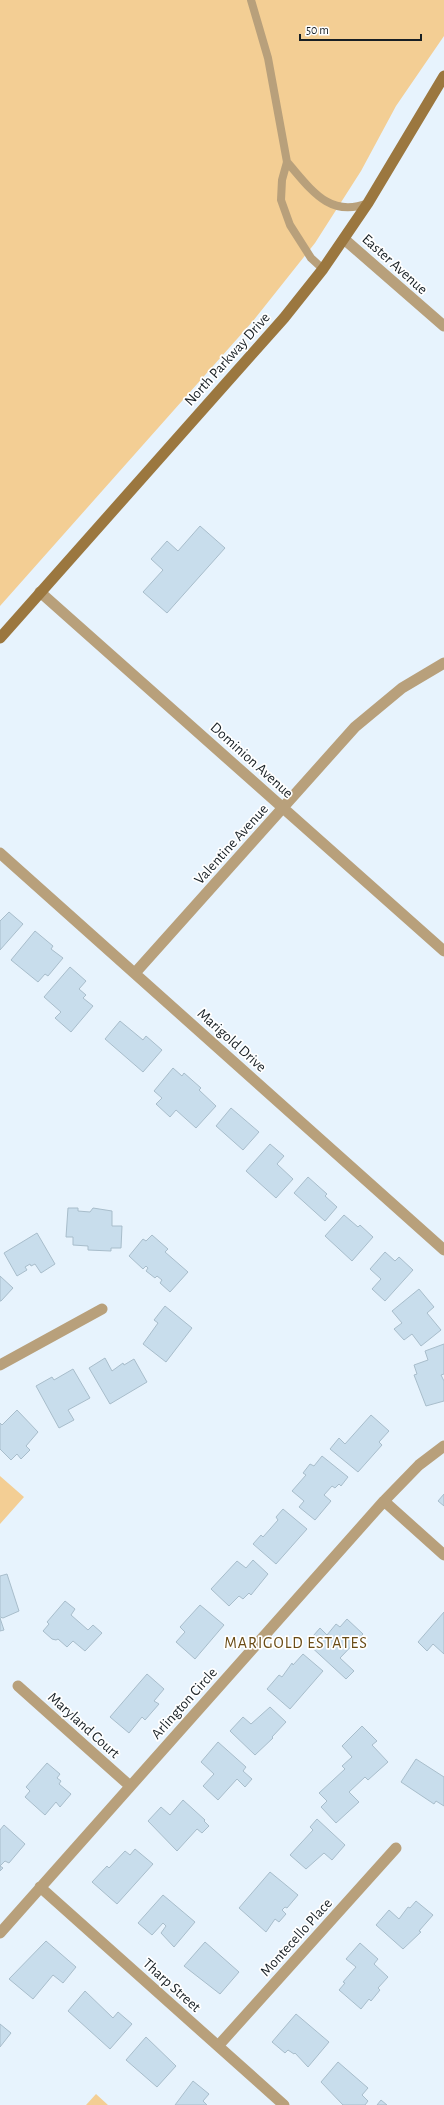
<svg xmlns="http://www.w3.org/2000/svg" width="444" height="2105" font-family="'Alegreya Sans',sans-serif">
<style>
.green{fill:#f3ce94}
.building{fill:#c8ddec;stroke:#a8bdcb}
.lines{fill:none;stroke-linecap:round;stroke-linejoin:round}
.service{stroke:#b8a07b;stroke-width:8}
.minor{stroke:#b8a07b;stroke-width:11}
.secondary{stroke:#9b773f;stroke-width:11}
.labels{text-anchor:middle;stroke-width:3.5;stroke-linejoin:round;paint-order:stroke}
.street-label{font-size:15px;fill:#171f24;stroke:#fff}
.neighbourhood-label{font-size:16px;letter-spacing:1px;fill:#694b15;stroke:#fff}
</style>
<rect width="100%" height="100%" fill="#e7f3fd"/>
<!-- green -->
<path class="green" d="M0,0h444v36l-48,70 -35,65 -46,72 -62,78 -253,285z
M0,1476l24,21 -24,27z
M96,2094l12,11h-22z"/>
<!-- building -->
<path class="building" d="M200,526l25,22 -58,65 -24,-21 20,-22 -12,-11 16,-18 11,10z
M9,912l14,12 -23,26v-29z
M35,931l18,15 -2,3 12,9 -15,18 -3,-2 -7,8 -27,-22z
M70,967l16,14 -7,8 7,6 -3,3 10,8 -22,26 -16,-14 6,-6 -17,-15z
M120,1021l23,19 3,-4 16,14 -19,22 -38,-33z
M173,1068l9,8 2,-3 17,15 -2,2 17,16 -20,22 -20,-18 -6,7 -14,-13 6,-6 -8,-7z
M231,1108l28,24 -16,18 -27,-24z
M270,1144l14,12 -7,8 16,15 -17,19 -30,-27z
M308,1177l19,17 -2,2 12,11 -12,14 -31,-28z
M68,1208h10v3l12,1 3,-4 19,3v15h10l-1,22h-10v3l-23,-1v-4l-15,-1v-8h-7z
M344,1215l14,12 2,-2 13,12 -21,24 -27,-25z
M37,1233l18,31 -14,9 -6,-9 -4,2 -1,-2 -5,3 2,3 -10,6 -13,-23z
M152,1235l16,14 -3,3 23,20 -18,20 -10,-9 2,-3 -5,-4 -2,2 -9,-7 2,-3 -2,-2 -3,3 -14,-13 14,-17 3,2z
M385,1252l10,9 4,-4 14,13 -28,31 -13,-12 9,-10 -11,-10z
M0,1276l13,12 -12,13h-1z
M419,1289l15,18 -7,6 14,17 -20,16 -9,-12 -8,6 -10,-11 8,-6 -10,-12z
M165,1306l27,22 -26,34 -23,-18 15,-21 -4,-3z
M444,1344v30l-3,1 3,6v20l-18,5 -12,-31 3,-1 -3,-9 14,-5 -3,-9z
M105,1358l7,13 11,-8 1,2 10,-6 13,23 -37,22 -21,-36z
M73,1369l17,29 -22,12 6,10 -15,8 -23,-42 16,-9 2,3z
M17,1410l21,22 -12,14 4,4 -9,9 -4,-5 -6,6 -11,-11v-26l2,2z
M371,1415l18,16 -10,11 3,3 -24,27 -28,-23 9,-11 6,6z
M322,1456l26,21 -7,9 -2,-2 -4,4 -3,-2 -8,9 7,6 -16,19 -16,-13 5,-6 -12,-10 14,-16 -3,-2 7,-9 4,2z
M444,1494v12l-6,-5z
M283,1509l24,20 -31,35 -23,-20 8,-9 2,2 15,-17 -2,-3z
M253,1560l15,14 -17,21 -2,-2 -6,6 -4,-3 -10,10 -18,-17 26,-28 9,7z
M7,1574l12,37 -16,7 -3,-1v-41z
M65,1601l10,8 -4,6 17,15 5,-5 9,8 -17,18 -12,-10 -6,6 -9,-8 -2,1 -4,-1 -9,-8 6,-7 -2,-2z
M200,1605l24,20 -29,34 -19,-17 9,-10 -5,-5z
M444,1612v42l-11,-10 -6,7 -9,-9z
M0,1618l4,12 -4,1z
M347,1619l16,15 -23,24 14,13 -8,8 -39,-36 13,-15 7,7 9,-11 4,3z
M303,1654l20,17 -33,38 -23,-20 12,-14 3,2 10,-14 1,2z
M147,1674l17,15 -10,12 5,3 -14,16 -3,-3 -13,16 -19,-16z
M270,1707l16,15 -14,15 1,1 -18,17 -25,-24 13,-14 8,7z
M362,1726l15,15 -5,4 16,17 -20,18 -3,-3 -16,15 10,10 -23,21 -15,-16 6,-6 -8,-8 26,-24 -3,-3 10,-9 -10,-11z
M218,1742l28,25 -3,4 9,8 -7,8 -8,-8 -19,21 -15,-14 11,-12 -13,-12z
M416,1759l28,18v29l-8,-5 -2,3 -33,-22z
M47,1763l13,11 -3,4 4,3 -2,3 12,10 -11,13 -4,-5 -11,13 -20,-18 5,-6 -4,-4z
M183,1800l22,20 -1,1 5,5 -7,7 -5,-4 -20,22 -29,-30 13,-14 9,8z
M317,1819l28,26 -13,15 -8,-7 -18,16 -16,-14 23,-25 -3,-3z
M4,1825l21,19 -16,19 -4,-2 -5,5 3,2 -3,3v-41z
M135,1849l18,15 -36,40 -25,-22 15,-16 2,2 16,-17 5,4z
M270,1872l28,23 -11,13 -2,-1 -3,3 4,4 -7,8 -4,-3 -9,13 -27,-24z
M163,1895l32,27 -21,25 -13,-14 5,-7 -3,-3 -11,12 -14,-12z
M416,1901l17,14 -14,16 2,1 -18,17 -27,-24 13,-15 10,9 9,-12 2,1z
M46,1941l30,26 -13,16 -10,-8 -20,24 -24,-20z
M205,1942l34,30 -19,22 -36,-28z
M360,1943l18,16 -4,5 14,13 -10,11 2,2 -9,11 -2,-2 -8,10 -22,-19 6,-7 -2,-1 13,-15 -10,-8z
M85,1991l28,27 5,-6 14,12 -22,25 -42,-38z
M296,2014l33,28 -21,25 -13,-14 -1,1 -6,-4 -3,3 -13,-11z
M0,2024l11,9 -11,14z
M146,2037l30,29 -19,21 -31,-27z
M338,2062l30,26 -6,7 6,6 -3,4h-22l-22,-23z
M193,2081l16,13 -6,7 4,4h-32z
M381,2100l6,5h-10z"/>
<g class="lines">
<!-- service -->
<path class="service" d="M251,0l17,58 19,104 -5,18 -1,20 9,25 21,33 12,11
M287,162c23,26 42,57 81,41"/>
<!-- minor -->
<path class="minor" d="M344,239l100,87
M40,592l404,359
M0,853l444,397
M135,973l220,-246 47,-39 42,-25
M0,1365l102,-56
M384,1501l60,54
M18,1686l112,100
M40,1887l244,218
M0,1933l384,-432 35,-36 25,-19
M218,2046l178,-198"/>
<!-- secondary -->
<path class="secondary" d="M0,638l284,-320 39,-49 45,-66 76,-127"/>
</g>
<g class="labels">
<!-- street labels -->
<g class="street-label">
<text transform="translate(395 264) rotate(42)" y="5">Easter Avenue</text>
<text transform="translate(227 359) rotate(-48)" y="5">North Parkway Drive</text>
<text transform="translate(252 760) rotate(42)" y="5">Dominion Avenue</text>
<text transform="translate(231 844) rotate(-48)" y="5">Valentine Avenue</text>
<text transform="translate(232 1040) rotate(42)" y="5">Marigold Drive</text>
<text transform="translate(184 1703) rotate(-48)" y="5">Arlington Circle</text>
<text transform="translate(84 1725) rotate(42)" y="5">Maryland Court</text>
<text transform="translate(296 1937) rotate(-48)" y="5">Montecello Place</text>
<text transform="translate(172 1985) rotate(42)" y="5">Tharp Street</text>
</g>
<!-- neighbourhood labels -->
<g class="neighbourhood-label">
<text x="296" y="1648">MARIGOLD ESTATES</text>
</g>
</g>
<!-- scale -->
<path d="M300 34v6h121v-6" fill="none" stroke="#171f24" stroke-width="2"/>
<text x="306" y="34" font-size="12" fill="#171f24" stroke="#ffffff" stroke-width="3" paint-order="stroke">50 m</text>
</svg>
